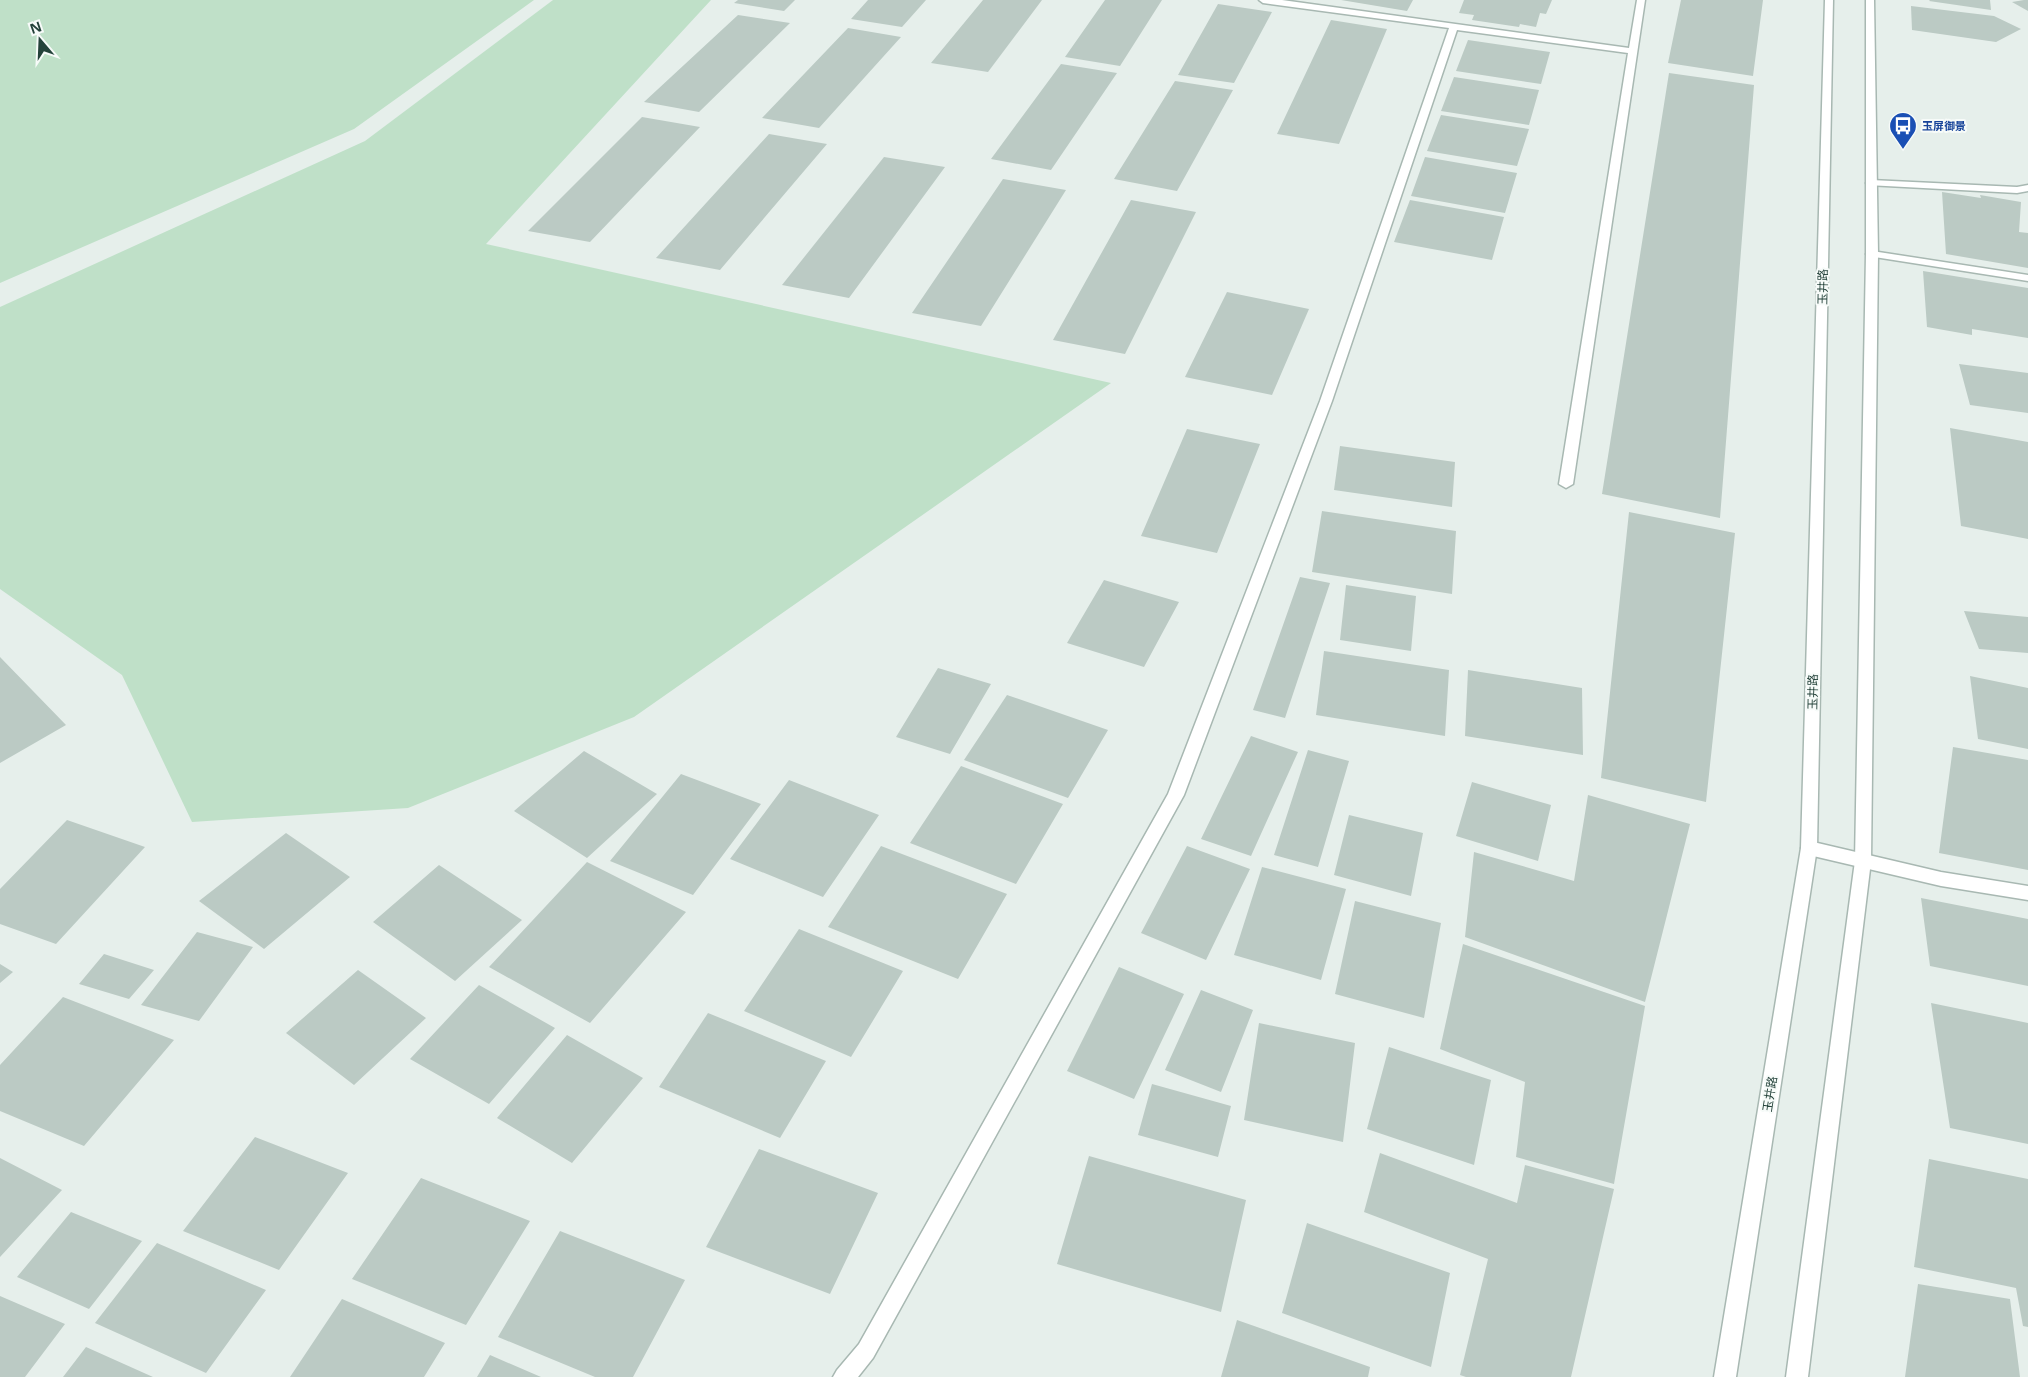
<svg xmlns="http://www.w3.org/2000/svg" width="2028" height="1377" font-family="'Noto Sans','Noto Sans SC',sans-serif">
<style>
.green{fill:#bfe0c8}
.building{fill:#bbcac4}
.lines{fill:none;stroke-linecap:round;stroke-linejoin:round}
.minor-casing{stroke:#a8b8b2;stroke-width:3}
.tertiary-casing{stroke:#a8b8b2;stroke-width:3}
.minor{fill:#fff;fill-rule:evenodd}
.tertiary{fill:#fff;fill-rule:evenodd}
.labels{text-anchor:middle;stroke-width:4;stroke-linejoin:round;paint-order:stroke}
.far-transit-label{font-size:11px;font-weight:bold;fill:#164399;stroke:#f7fbf9;text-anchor:start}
.street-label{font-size:12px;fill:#24423a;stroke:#f7fbf9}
</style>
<rect width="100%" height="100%" fill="#e6efeb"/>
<!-- green -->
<path class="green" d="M0,0h534l-180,129 -354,154z
M553,0h158l-225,244 625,139 -477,334 -226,91 -216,14 -70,-147 -122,-86v-282l365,-166z"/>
<!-- building -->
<path class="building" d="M738,0h57l-11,11 -50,-8z
M868,0h58l-24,27 -51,-8z
M983,0h59l-54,72 -57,-9z
M1105,0h57l-42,66 -55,-9z
M1341,0h72l-6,11z
M1464,0h88l-6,14 -6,-1 -4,14 -16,-3 -1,3 -47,-7 2,-5 -15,-2z
M1681,0h82l-10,76 -85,-13z
M1930,0h60l1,10 -62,-9z
M2024,0h4v11l-16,-9z
M1218,4l54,8 -38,71 -56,-8z
M1911,6l83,10 27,13 -25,13 -84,-12z
M738,15l52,8 -91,89 -55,-10z
M1331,20l56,9 -48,115 -62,-10z
M848,28l53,9 -82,91 -57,-10z
M1468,40l82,12 -9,32 -85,-13z
M1061,64l56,9 -66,97 -60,-11z
M1669,73l85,12 -34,433 -118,-24z
M1454,77l85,13 -10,35 -88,-14z
M1175,81l58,9 -56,101 -63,-12z
M1441,115l88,14 -12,37 -90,-15z
M642,117l58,10 -110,115 -62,-11z
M769,134l58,10 -107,126 -64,-12z
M884,157l61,10 -96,131 -67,-13z
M1425,157l92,16 -12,40 -94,-17z
M1003,179l63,11 -85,136 -69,-13z
M1942,192l39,6 -1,-3 41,7 -2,30 9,1v35l-82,-14z
M1131,200l65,12 -71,142 -72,-14z
M1410,200l94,17 -12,43 -98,-18z
M1923,271l105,17v50l-56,-9v6l-45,-8z
M1227,292l82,17 -37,86 -87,-18z
M1959,364l69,9v40l-58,-8z
M1950,428l78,14v97l-67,-13z
M1187,429l73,15 -43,109 -76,-17z
M1340,446l115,16 -3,45 -118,-17z
M1322,511l134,20 -4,63 -140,-22z
M1629,512l106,21 -29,269 -105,-24z
M1300,577l30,6 -45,135 -32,-8z
M1104,580l75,22 -35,65 -77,-24z
M1346,585l70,11 -5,55 -71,-11z
M1964,611l64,6v36l-49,-4z
M1324,651l125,19 -4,66 -129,-21z
M0,657l66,68 -66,38z
M938,668l53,16 -41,70 -54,-17z
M1468,670l114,18 1,67 -118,-19z
M1970,676l58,12v61l-50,-10z
M1007,695l101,35 -40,68 -104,-38z
M1251,736l47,16 -47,104 -50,-17z
M1953,747l75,13v110l-89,-17z
M1308,750l41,11 -31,106 -44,-12z
M584,751l73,43 -70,64 -73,-47z
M961,766l102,38 -47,80 -106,-41z
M681,774l80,30 -68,91 -83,-34z
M789,780l90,35 -56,82 -93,-38z
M1472,782l79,23 -13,56 -82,-25z
M1588,795l102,29 -45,178 -180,-65 9,-85 100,29z
M1349,815l74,18 -12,63 -77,-21z
M67,820l78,27 -89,97 -56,-20v-35z
M286,833l64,44 -86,72 -65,-48z
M881,846l126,48 -49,85 -130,-52z
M1187,846l63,23 -44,91 -65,-27z
M587,862l99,50 -96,111 -101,-56z
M439,865l83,55 -67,61 -82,-59z
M1262,867l84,22 -25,91 -87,-25z
M1921,898l107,21v67l-98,-20z
M1355,901l86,22 -17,95 -89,-24z
M799,929l104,42 -52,86 -107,-46z
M197,932l56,15 -54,74 -58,-16z
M1463,944l182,62 -31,178 -98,-27 9,-75 -85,-33z
M104,954l50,16 -25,29 -50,-15z
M0,964l13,8 -13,11z
M1119,967l65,27 -50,105 -67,-28z
M358,970l68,48 -72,67 -68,-52z
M479,985l76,43 -66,76 -79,-45z
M1201,990l52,20 -32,82 -56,-22z
M63,997l111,43 -90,106 -84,-35v-46z
M1931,1003l97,20v121l-78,-16z
M708,1013l118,48 -46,77 -121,-51z
M1259,1023l96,20 -12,99 -99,-22z
M567,1035l76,43 -71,85 -75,-45z
M1389,1047l102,33 -17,85 -107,-36z
M1152,1084l79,22 -13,51 -80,-22z
M255,1137l93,36 -69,97 -96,-39z
M759,1149l119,44 -48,101 -124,-47z
M1380,1153l137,50 8,-38 89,24 -43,188h-105l-6,-2 28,-116 -124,-47z
M1089,1156l157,44 -25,112 -164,-48z
M0,1158l62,32 -62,67z
M1929,1159l99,20v148l-5,-1 -7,-38 -102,-21z
M421,1178l109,43 -64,104 -114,-46z
M71,1212l71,29 -53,68 -72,-32z
M1307,1223l143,50 -19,94 -149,-54z
M560,1231l125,49 -52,97h-38l-97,-40z
M157,1243l109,47 -60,83 -111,-50z
M1918,1284l92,15 10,78h-115z
M0,1296l65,28 -40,53h-25z
M342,1299l103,44 -21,34h-134z
M1237,1320l133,47 -2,10h-147z
M86,1347l67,30h-90z
M490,1355l51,22h-64z"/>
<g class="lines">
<defs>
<path id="minor" d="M1259,0h23l347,48 8,-48h8l-72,484 -7,4 -7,-4 69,-431 -171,-23 -125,371 -148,394 -311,563 -15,19h-25l4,-7 22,-26 309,-550 152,-393 129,-373 -186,-25z
M1871,180l146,7 11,-2v6l-11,2 -150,-8 -1,-2z
M1872,251l156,24v6l-160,-25 -2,-2 2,-2z
M1809,841l132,31 87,14v14l-87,-14 -132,-31 -6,-2 -2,-5 2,-5z"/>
<path id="tertiary" d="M1825,0h8l-16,848 -81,529h-22l87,-529z
M1866,0h8l4,254 -7,607 -63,516h-22l69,-516 11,-607z"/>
</defs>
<!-- minor casing -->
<use href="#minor" class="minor-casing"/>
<!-- tertiary casing -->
<use href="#tertiary" class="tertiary-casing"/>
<!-- minor -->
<use href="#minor" class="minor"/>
<!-- tertiary -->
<use href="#tertiary" class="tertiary"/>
</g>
<!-- icons -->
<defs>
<symbol id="bus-pin" viewBox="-11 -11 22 30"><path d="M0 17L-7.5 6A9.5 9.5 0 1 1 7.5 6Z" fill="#1a4fb4" stroke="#f7fbf9"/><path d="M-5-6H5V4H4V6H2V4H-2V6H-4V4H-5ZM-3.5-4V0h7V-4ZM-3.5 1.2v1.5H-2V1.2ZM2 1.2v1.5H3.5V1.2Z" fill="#fff"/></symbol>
</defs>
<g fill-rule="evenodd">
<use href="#bus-pin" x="1887" y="110" width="32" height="43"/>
</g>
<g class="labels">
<!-- far-transit labels -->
<g class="far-transit-label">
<text x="1922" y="130">玉屏御景</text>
</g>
<!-- street labels -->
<g class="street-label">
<text transform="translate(1823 287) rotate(-89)" y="4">玉井路</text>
<text transform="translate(1813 692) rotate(-89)" y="4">玉井路</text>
<text transform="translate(1770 1094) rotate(-81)" y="4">玉井路</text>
</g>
</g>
<!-- north arrow -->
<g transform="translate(40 40) rotate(341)" stroke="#f7fbf9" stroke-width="4" paint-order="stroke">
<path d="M0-4L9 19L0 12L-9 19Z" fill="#24423a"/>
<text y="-8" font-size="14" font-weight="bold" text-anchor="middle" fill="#24423a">N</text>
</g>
</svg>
